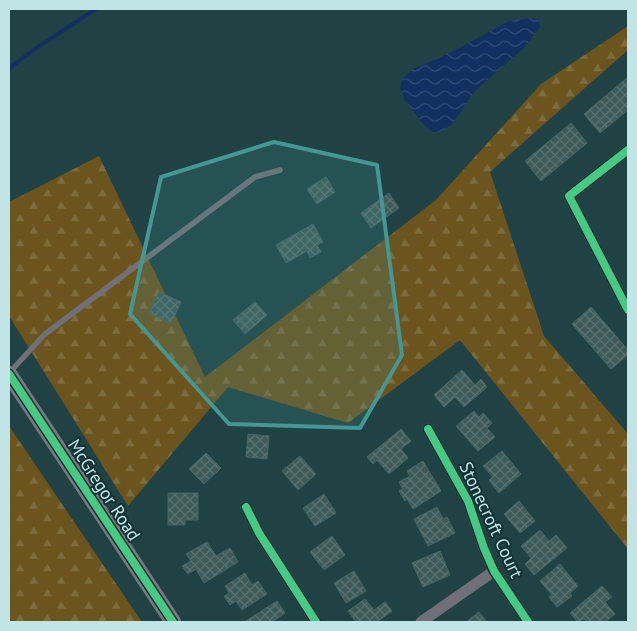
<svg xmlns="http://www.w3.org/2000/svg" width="637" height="631" font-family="'PT Sans',sans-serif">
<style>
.forest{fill:url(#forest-firs)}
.water{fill:url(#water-waves)}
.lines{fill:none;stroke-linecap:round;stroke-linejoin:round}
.stream{stroke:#112f5f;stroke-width:4}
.building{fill:url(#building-cross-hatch);stroke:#486563}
.lane{stroke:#717078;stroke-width:5.5}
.street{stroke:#717078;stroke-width:11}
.secondary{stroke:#7c7983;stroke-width:16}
.cycleway-casing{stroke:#123234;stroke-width:11}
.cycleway{stroke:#46c982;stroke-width:8}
.marked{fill:#449792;fill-opacity:0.2;stroke:#449792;stroke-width:4;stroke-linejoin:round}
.labels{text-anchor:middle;stroke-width:4;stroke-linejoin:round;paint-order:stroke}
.street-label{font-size:18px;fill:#c1e5e7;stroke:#123234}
</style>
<defs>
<pattern id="forest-firs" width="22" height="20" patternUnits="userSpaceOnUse" patternTransform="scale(1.25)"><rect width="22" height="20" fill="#6b541e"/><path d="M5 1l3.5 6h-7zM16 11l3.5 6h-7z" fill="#7e6c3f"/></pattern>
<pattern id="water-waves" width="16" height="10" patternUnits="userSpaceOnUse" patternTransform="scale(1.25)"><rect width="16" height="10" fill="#112f5f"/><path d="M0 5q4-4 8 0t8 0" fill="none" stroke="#324d76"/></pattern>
<pattern id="building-cross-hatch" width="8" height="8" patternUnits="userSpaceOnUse" patternTransform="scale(1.25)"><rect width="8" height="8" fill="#3e5b59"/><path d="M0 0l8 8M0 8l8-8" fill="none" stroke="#587271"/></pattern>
</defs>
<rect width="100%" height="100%" fill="#204244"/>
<!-- forest -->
<path class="forest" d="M628,26v24l-138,122 54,164 84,98v115l-168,-209 -112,83 -120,-36 -100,119 -119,-190v-114l90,-46 106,221 231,-177 105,-116z
M9,426l133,196h-133z"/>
<!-- water -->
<path class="water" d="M530,18l8,2 2,7 -16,21 -49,43 -23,33 -11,8h-9l-9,-8 -19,-25 -4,-11 2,-9 11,-10 37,-16 59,-32z"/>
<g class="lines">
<!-- stream -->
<path class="stream" d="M9,70l3,-4 23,-17 61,-40"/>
</g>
<!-- building -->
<path class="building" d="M628,77v33l-28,23 -16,-19z
M571,123l16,20 -46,38 -16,-20z
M326,177l9,15 -18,12 -10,-15z
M389,193l10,15 -28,20 -10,-15z
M313,224l10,18 -6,3 4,7 -11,6 -3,-7 -21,12 -10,-18z
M159,292l22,10 -10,21 -22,-10z
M255,302l12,13 -22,19 -12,-14z
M591,307l37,43v5l-17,14 -39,-45z
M462,370l13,15 6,-6 6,8 -23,20 -9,-10 -11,10 -10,-12z
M474,411l5,6 4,-4 9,10 -5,5 8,9 -17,14 -22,-25z
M401,429l10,12 -10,8 7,9 -19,16 -12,-14 -4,4 -6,-7z
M248,434l21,2 -2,23 -21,-2z
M502,451l19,23 -22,19 -10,-13 4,-3 -10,-11z
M206,453l15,15 -17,16 -15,-15z
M300,456l16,18 -18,16 -16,-19z
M423,461l18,30 -28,18 -6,-10 -2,2 -6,-10 4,-2 -4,-7 11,-6 -3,-5z
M168,493h30v27h-13v5h-17z
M324,494l12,19 -21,13 -12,-18z
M519,501l16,20 -15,12 -16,-19z
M437,507l6,12 4,-2 8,16 -27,13 -14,-27z
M540,530l9,11 7,-6 11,13 -33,27 -9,-11 6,-6 -10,-12z
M332,536l13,19 -21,15 -14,-18z
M207,542l9,14 14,-8 8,14 -34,21 -8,-14 -8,5 -6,-8 9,-5 -5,-7z
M440,551l10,24 -27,12 -11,-24z
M560,564l18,22 -8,7 2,3 -15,11 -8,-10 3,-2 -12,-14z
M354,571l12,20 -20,12 -12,-20z
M245,573l7,12 6,-4 9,13 -25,16 -6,-9 -6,4 -6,-9 5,-3 -4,-7z
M602,586l10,11 -7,5 10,12 -10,8h-18l-3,-3 -6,3 -8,-9z
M365,599l9,11 11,-8 7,9 -15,11h-21l-8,-11z
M277,601l8,12 -13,9h-28z
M479,612l8,10h-21z"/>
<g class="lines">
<!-- lane -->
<path class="lane" d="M9,373l36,-39 91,-68 119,-89 25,-7"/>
<!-- street -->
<path class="street" d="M628,150l-59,46 59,114
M428,429l40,72 16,47 10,23 34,51
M246,507l13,26 57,89
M421,622l73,-51"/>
<!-- secondary -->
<path class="secondary" d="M9,374l164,248"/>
<defs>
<path id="cycleway" d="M628,150l-59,46 59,114
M9,374l164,248
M428,429l40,72 16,47 10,23 34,51
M246,507l13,26 57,89"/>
</defs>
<!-- cycleway casing -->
<use href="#cycleway" class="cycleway-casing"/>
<!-- cycleway -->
<use href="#cycleway" class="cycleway"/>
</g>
<!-- marked area -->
<path class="marked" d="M274,142l103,23 25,190 -42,73 -131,-4 -99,-110 31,-137z"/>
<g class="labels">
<!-- street labels -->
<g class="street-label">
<text transform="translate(104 490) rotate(57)" y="6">McGregor Road</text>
<text transform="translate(491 520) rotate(65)" y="6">Stonecroft Court</text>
</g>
</g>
<!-- border -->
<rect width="637" height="631" fill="none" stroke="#c1e5e7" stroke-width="20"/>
</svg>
